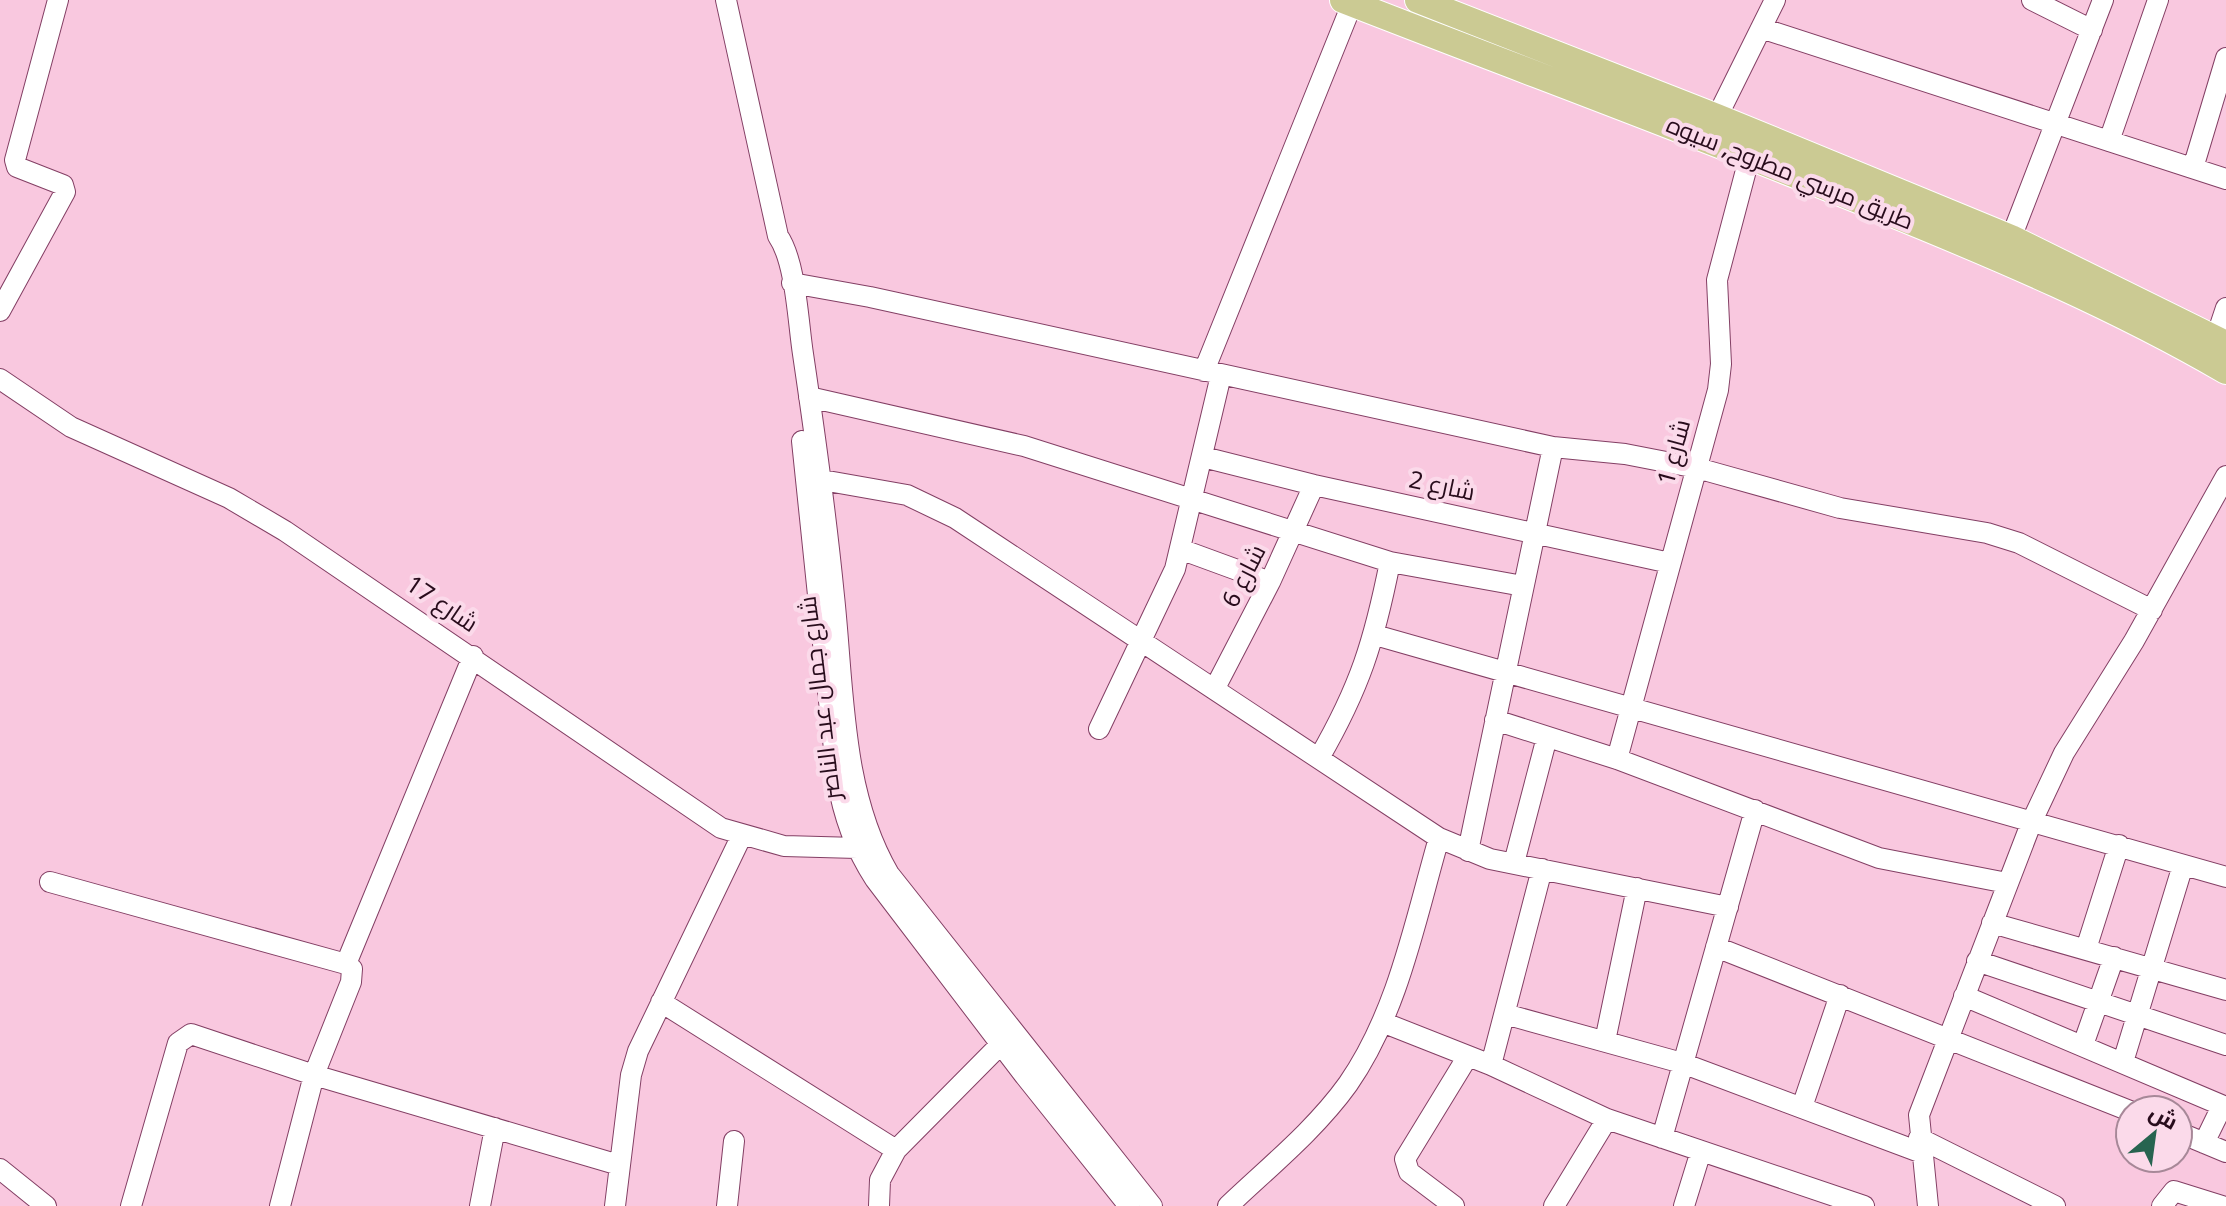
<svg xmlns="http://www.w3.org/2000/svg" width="2226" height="1206" font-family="'Noto Sans',Cairo,sans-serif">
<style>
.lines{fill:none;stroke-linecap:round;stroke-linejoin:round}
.minor-casing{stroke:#833f64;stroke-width:22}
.major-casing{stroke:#fff;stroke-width:28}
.minor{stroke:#fff;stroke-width:20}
.major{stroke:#cbca93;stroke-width:26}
.labels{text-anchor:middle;stroke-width:8;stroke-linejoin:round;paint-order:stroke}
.street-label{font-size:24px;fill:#280c1c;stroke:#fbdaea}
</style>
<rect width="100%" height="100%" fill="#f9c8df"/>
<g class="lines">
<defs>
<path id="minor" d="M726,0l52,236c18,26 20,86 25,118 12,81 23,161 31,242 10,93 7,196 55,278l263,332
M2032,0l60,30
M1761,28l465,151
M1717,117l58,-117
M2109,141l49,-141
M2193,168l33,-110
M2011,238l92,-238
M792,283l78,14 683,150 72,7 72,14 143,40 147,25 32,10 133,67
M0,311l65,-119 -2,-7 -46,-18 -2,-7 43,-160
M2216,338l10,-30
M1204,371l148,-367
M0,379l71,48 158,71 56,33 436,297 63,18 73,2
M809,397l215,49 366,116 133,24
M802,441l35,337c6,37 17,69 38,101l150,197 104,130
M1203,457l111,28 356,78
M822,480l85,15 48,23 484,320 51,21 238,48
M1180,549l90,33
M1375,635l851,242
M1215,688l55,-106 44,-97
M1495,720l122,39 262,99 128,25
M1099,729l76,-160 46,-194
M1319,758c41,-71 55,-116 71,-196
M1617,759l101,-369 3,-26 -4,-84 33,-125
M1468,851l85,-404
M1514,863l33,-126
M50,882l296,82 6,5 -1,13 -37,93 -34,131
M1992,923l234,67
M1716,947l414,164
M2086,949l33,-104
M1977,961l249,84
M346,964l127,-308
M1964,996l262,111
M661,1002l235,148
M1505,1014l177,49 240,90
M1382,1022l109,43 116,54 257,87
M1605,1041l32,-153
M2083,1045l31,-88
M2123,1062l60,-197
M1491,1065l51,-196
M1802,1107l38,-112
M2178,1132l48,20
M1662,1138l93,-328
M1919,1138l136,68
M2204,1143l18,-37
M0,1169l46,37
M131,1206l47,-163 13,-9 123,41 305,90
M480,1206l15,-78
M615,1206l16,-131 7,-24 103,-214
M727,1206l7,-65
M879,1206l1,-26 16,-30 105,-106
M1228,1206c41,-39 87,-76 120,-122 50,-72 67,-163 91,-246
M1454,1206l-45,-34 -4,-13 63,-103
M1554,1206l53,-87
M1684,1206l17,-55
M1928,1206l-9,-91 113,-294 32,-68 70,-112 92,-165
M2162,1206l12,-15 48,15"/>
<path id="major" d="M1343,0c179,70 359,136 537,209 118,48 236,98 346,162
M1418,0l299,117 294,121 215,106"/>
</defs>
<!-- minor casing -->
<use href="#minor" class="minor-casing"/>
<!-- major casing -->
<use href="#major" class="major-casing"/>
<!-- minor -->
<use href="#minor" class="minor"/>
<!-- major -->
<use href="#major" class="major"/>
</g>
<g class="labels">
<!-- street labels -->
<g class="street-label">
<text transform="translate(1790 173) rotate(22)" y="8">طريق مرسي مطروح, سيوه</text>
<text transform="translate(1674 452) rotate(-75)" y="8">شارع 1</text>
<text transform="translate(1442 486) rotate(12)" y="8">شارع 2</text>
<text transform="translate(1244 576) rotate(-63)" y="8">شارع 6</text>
<text transform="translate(442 604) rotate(34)" y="8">شارع 17</text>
<text transform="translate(820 698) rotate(-97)" y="8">شارع جمال عبد الناصر</text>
</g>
</g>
<!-- north arrow -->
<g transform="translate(2154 1134) rotate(29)"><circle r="38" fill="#fbdaea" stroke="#a78898" stroke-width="2"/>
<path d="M0-6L14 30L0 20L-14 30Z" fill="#276450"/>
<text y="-12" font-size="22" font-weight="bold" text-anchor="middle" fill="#280c1c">ش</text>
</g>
</svg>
